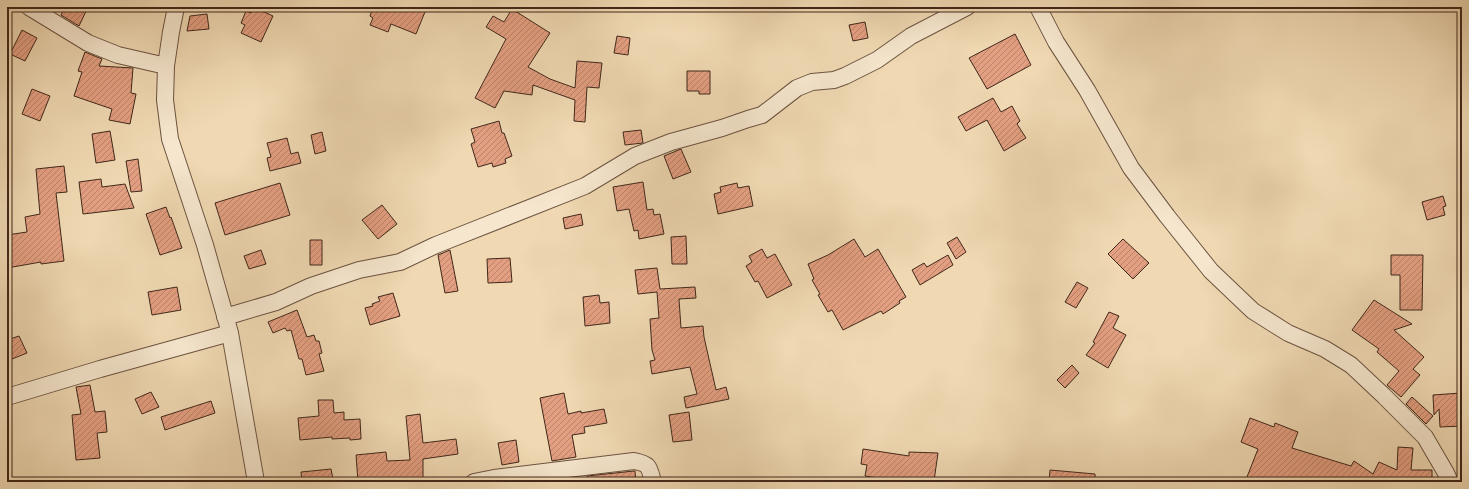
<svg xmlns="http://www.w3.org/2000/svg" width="1469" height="489" font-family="'Old Standard TT',serif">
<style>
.building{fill:url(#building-hatch);stroke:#41271a}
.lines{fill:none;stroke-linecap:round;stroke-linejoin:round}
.minor-casing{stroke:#6c5340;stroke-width:18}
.minor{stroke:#f5e6cd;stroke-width:16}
</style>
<defs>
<pattern id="building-hatch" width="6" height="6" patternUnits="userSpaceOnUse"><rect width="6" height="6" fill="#e39f81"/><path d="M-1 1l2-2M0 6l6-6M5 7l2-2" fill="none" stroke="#ba8269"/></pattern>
</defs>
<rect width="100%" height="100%" fill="#efd8b2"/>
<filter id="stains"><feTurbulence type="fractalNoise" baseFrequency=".005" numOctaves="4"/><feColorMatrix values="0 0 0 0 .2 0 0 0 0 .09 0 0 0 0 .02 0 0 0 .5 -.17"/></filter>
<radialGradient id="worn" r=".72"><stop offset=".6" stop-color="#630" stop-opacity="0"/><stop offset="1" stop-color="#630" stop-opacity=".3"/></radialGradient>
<!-- building -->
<path class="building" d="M65,7h23l-9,19 -18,-11z
M253,7l20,9 -12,26 -20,-9 4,-8 -4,-2 5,-12 5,2z
M373,7h20l12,5 2,-5h20l-11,27 -25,-10 -3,8 -18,-7 3,-7 -3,-2z
M512,9l38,24 -22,34 22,12 25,9 2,-27 25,2 -3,25 -12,-1 -2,35 -11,-1 1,-21 -42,-15 -1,10 -28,-4 -9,17 -20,-10 31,-59 -20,-12 7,-11 11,6z
M207,14l2,15 -22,2 3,-15z
M865,22l3,16 -15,3 -4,-16z
M22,30l15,8 -12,23 -15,-7z
M1015,34l16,31 -44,24 -18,-31z
M617,36l13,2 -2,17 -14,-2z
M85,52l17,7 -3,7 34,2 -2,25 5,1 -6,30 -21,-4 3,-11 -38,-13 8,-24 -4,-1z
M687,71h23v23h-11v-3h-12z
M32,89l18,7 -10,25 -18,-7z
M993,98l8,14 11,-6 8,15 -3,3 9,14 -22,13 -17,-31 -21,11 -8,-14z
M499,121l3,12h2l8,23 -7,3 1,4 -13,4 -1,-4 -14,4 -7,-23 4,-2 -4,-13z
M641,130l2,13 -18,2 -2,-13z
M110,131l5,29 -19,3 -4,-29z
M322,132l4,19 -11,3 -4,-19z
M287,138l4,16 7,-2 3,11 -31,8 -3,-13 4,-1 -4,-14z
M681,149l10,23 -18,7 -9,-23z
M138,159l4,32 -11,1 -5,-31z
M64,166l3,26 -11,1 8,68 -23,3v-2l-34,6v-33l20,-3 -2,-15 15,-3 -4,-45z
M101,179l1,8 23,-3 9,24 -51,6 -4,-32z
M643,182l4,28 6,-1 1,6 6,-1 4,20 -25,5 -1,-9 -4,1 -5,-22 -12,2 -4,-24z
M280,183l10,32 -65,20 -10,-32z
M737,183l1,5 11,-2 4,20 -35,8 -4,-20 7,-2 -1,-5z
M1443,196l3,10 -3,1 2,8 -18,5 -5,-18z
M382,205l15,19 -19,15 -16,-19z
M166,207l4,11 1,-1 11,31 -22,7 -14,-41z
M581,214l2,11 -18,4 -2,-11z
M686,236l1,28h-15l-1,-27z
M957,237l9,15 -10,7 -9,-16z
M854,239l11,18 13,-8 28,48 -7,4 1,2 -17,11 -2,-3 -38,19 -11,-20 -4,2 -10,-17 2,-1 -8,-14 2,-1 -6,-15 20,-9z
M1123,239l26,24 -16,16 -25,-25z
M310,240h12v25h-12z
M762,249l5,9 8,-4 17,31 -25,13 -9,-17 -3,1 -9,-16 6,-4 -3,-6z
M261,250l5,14 -17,5 -5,-13z
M450,250l8,41 -13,2 -7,-38z
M948,255l5,10 -33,20 -8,-15 12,-7 3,4z
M1391,255h32l-1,55h-22v-35h-9z
M510,258l2,24 -24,1 -1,-24z
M657,268l3,21 35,-2 1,11 -17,1 2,29 22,-2 1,11 12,53 10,-3 3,12 -43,9 -2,-11 13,-3 -7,-27 -38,7 -2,-13 5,-1 -3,-10 -2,-31 9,-1 -2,-26 -19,2 -3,-24z
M1077,282l11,6 -12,20 -11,-6z
M177,287l4,23 -29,5 -4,-23z
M393,293l7,23 -30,9 -5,-17 8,-2 -1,-2 8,-3 -2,-4z
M599,295l1,8 9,-1 1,21 -25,3 -2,-29z
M1374,300l38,24 -18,6 30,27 -11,12 7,6 -19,22 -14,-12 12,-14 -22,-19 2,-3 -27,-19z
M297,310l10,27 7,-2 2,6h3l3,12 -3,1 5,17 -18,4 -4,-16h-3l-8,-29 -4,1 -2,-3 -12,5 -5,-11z
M1109,312l10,4 -6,12 13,7 -18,33 -22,-13 9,-12 -2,-1z
M19,336l8,17 -20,8v-21z
M1072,365l7,8 -14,15 -8,-8z
M90,385l5,27 10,-1 2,21 -10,1 3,25 -24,2 -4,-45 9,-1 -5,-27z
M151,392l8,15 -17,7 -7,-15z
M564,393l4,21 13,-3v2l23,-4 3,14 -23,4 1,6 -13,2 4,22 -24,4 -12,-63z
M1461,393l1,33 -22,1 -1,-18 -5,6 -1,-20z
M1412,397l21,19 -7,8 -20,-20z
M318,400h15l1,13 10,-1v8l16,-1 1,20 -11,1v-2l-18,1v-2l-32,3 -2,-22 21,-2z
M211,401l4,12 -50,17 -4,-13z
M689,412l3,28 -19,2 -4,-27z
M420,414l3,29 33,-4 2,15 -35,5v20l-34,1v2h-31l-2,-27 30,-3 1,9 23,-1 -4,-44z
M1250,418l24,9 1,-4 23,9 -6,16 59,18 3,-5 19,13 6,-12 18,8 1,-23 15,1 -2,22h21v12h-110l-14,-5 -3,5h-60l13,-33 -17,-7z
M516,440l3,22 -17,3 -4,-22z
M863,449l46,7v-4l29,1 -4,28 -33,-3 -1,4 -35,-6 2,-11 -6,-1z
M331,469l2,10 -31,3 -1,-10z
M1050,470l45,4v8h-46z
M634,471h1l1,11h-48l-1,-6z"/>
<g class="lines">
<defs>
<path id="minor" d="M29,7l59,36 30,12 48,11
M176,7l-5,25 -5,34 -1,34 5,39 35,106 25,88 26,149
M1038,7l18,35 31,48 44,78 36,48 44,55 42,40 35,22 37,16 26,16 33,31 41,41 21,36 4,9
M225,317l51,-15 35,-16 48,-16 41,-8 36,-17 149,-59 50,-30 36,-14 51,-14 26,-9 14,-4 35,-27 15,-6 22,-2 11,-4 32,-16 34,-24 56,-29
M7,397l93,-28 130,-36
M474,482l20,-4 140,-17c16,3 15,6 19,21"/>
</defs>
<!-- minor casing -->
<use href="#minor" class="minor-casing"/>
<!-- minor -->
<use href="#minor" class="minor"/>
</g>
<!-- margin -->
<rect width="1469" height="489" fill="none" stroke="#efd8b2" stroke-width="24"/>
<rect x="8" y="8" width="1453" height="473" fill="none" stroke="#41271a" stroke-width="2"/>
<rect x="12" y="12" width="1445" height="465" fill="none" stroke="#41271a"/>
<rect width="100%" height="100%" filter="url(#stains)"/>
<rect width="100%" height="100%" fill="url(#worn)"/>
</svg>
